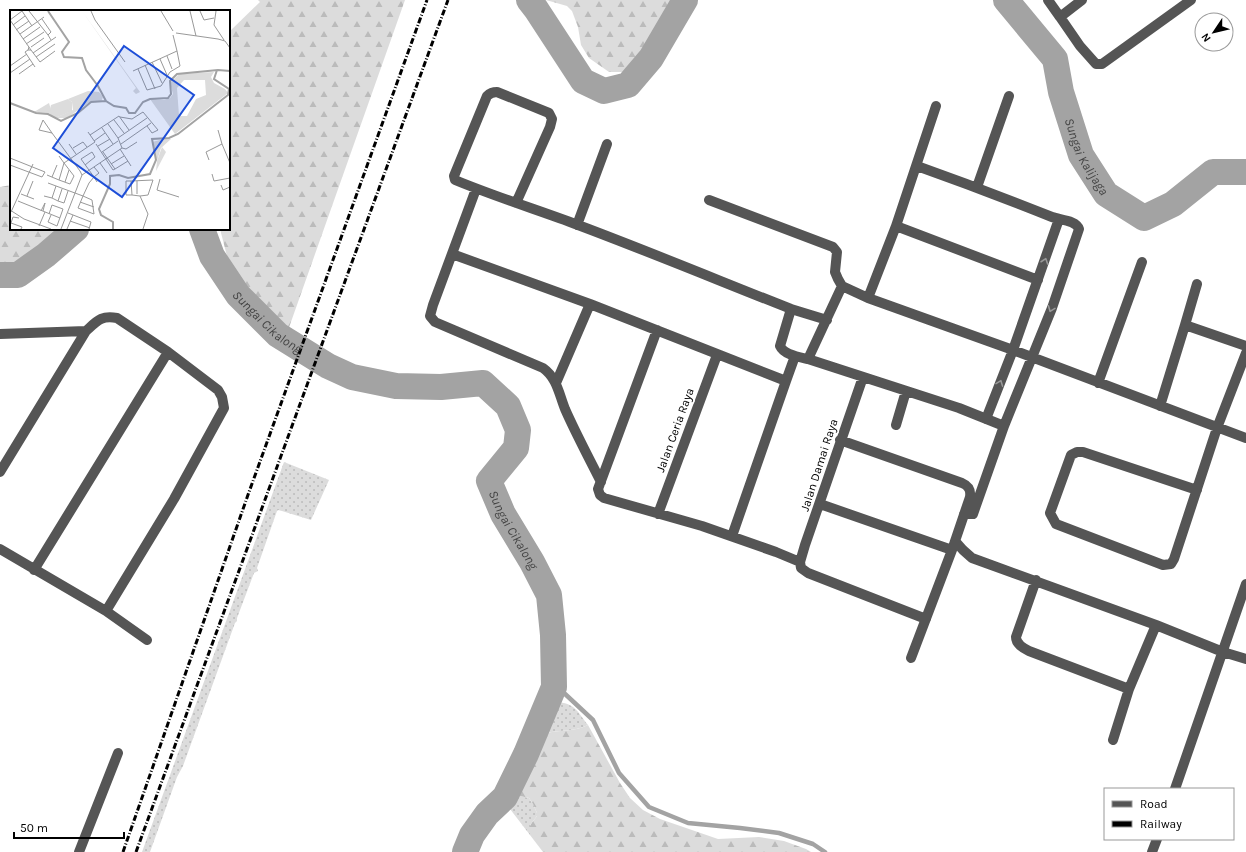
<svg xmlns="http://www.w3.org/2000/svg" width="1246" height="852" font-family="Karla,sans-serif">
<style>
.grass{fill:url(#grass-dots)}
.forest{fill:url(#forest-firs)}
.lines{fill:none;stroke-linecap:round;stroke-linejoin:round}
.stream{stroke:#a3a3a3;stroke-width:4.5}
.river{stroke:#a3a3a3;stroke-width:26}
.minor{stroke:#555;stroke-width:10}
.rail{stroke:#000;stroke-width:3;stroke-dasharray:6 2 1 2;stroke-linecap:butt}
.oneway{stroke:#999}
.labels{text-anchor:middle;stroke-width:3.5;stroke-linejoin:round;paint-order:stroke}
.street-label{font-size:12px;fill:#000;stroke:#fff}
.water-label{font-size:13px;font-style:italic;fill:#444;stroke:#fff}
.inset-river{fill:none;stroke:#a3a3a3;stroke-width:2}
.inset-road{fill:none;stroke:#999;stroke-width:1}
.view{fill:#1d4ed8;fill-opacity:0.15;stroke:#1d4ed8;stroke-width:2}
.inset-edge{fill:none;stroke:#000;stroke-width:2}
</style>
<defs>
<pattern id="grass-dots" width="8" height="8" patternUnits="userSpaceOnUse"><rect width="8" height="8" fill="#dcdcdc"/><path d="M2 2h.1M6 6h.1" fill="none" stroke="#bbb" stroke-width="1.8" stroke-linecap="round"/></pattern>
<pattern id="forest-firs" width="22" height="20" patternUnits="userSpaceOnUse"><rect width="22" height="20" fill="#dcdcdc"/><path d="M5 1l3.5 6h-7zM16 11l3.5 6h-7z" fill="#bbb"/></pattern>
</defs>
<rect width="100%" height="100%" fill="#fff"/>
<!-- grass -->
<path class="grass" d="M284,462l45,18 -18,40 -29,-9 -4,-1 -1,1 -20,57 1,3 -4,2 -17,45v3l-2,2 -52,143 -6,11 -27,75h-8z
M556,702c19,1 21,9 32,23 -15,8 -33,4 -48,10z
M516,795l13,3 4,6 4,9v3l-7,9v10l-20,-26z"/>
<!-- forest -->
<path class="forest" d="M258,0h147l-119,336 -14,-12 -18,-21 -13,-20 -13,-23 -8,-31h9v-197l31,-30z
M546,0h131l-18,27 -20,35 -15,10h-15l-20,-14 -8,-13 -3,-18 -6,-16 -5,-5z
M11,185v44h47l-24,31 -18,4 -16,1v-78z
M588,725l32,58 10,15 13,12 17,9 58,20 41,-2 25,4 22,8 5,3h-268l-13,-17v-10l7,-9v-3l-4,-9 -4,-6 -13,-3 11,-22 13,-38c15,-6 33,-2 48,-10z"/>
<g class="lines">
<!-- stream -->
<path class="stream" d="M554,687l10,6 29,27 26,53 30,34 39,16 52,5 39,5 34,11 12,8"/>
<!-- river -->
<g class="river">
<path d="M529,0l7,9 47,72 21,10 24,-6 23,-27 34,-58"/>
<path id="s1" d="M1006,0l49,59 6,33 20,63 25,39 38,24 29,-14 40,-32h33"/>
<path id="s2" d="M202,229l10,27 26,39 40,40 50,31 24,11 44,9 45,1 42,-4 25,23 10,24 -2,18 -27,33 14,33 29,48 17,33 4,40 1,52 -28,67 -21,43 -18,17 -15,21 -7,17"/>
<path d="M0,275h18l28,-20 30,-26"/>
</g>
<!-- minor -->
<path class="minor" d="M1048,0l12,17
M1082,0l-22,17 20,29 16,18h6l89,-64
M917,166c45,16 90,33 135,51 8,3 24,3 27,12l-27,79 -48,118 -31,88h-9
M977,187l32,-91
M476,189l-43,116 -3,11 5,6 108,46c14,10 16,26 22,41 11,25 24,49 36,73
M709,200l124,47 4,5 -2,20 3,7 4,7
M516,203l34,-76 2,-8 -3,-6 -52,-21c-5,0 -7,1 -10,4l-33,80 1,4c41,17 83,30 123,45 72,27 142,56 213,84l36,11
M577,225l30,-81
M896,226l142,54
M452,254l138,50 196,77 9,-25
M868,298l28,-72 40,-120
M791,309l-11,37c4,9 19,11 28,13l34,-73 26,12 145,52 233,88
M1185,325l12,-41
M657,330l-59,159 2,6 4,3 98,28 74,26 24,10
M0,334l86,-3c11,-10 15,-16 31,-13l51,34 50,38 4,7 2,11 -50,91 -68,112
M808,359l151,49 45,18
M863,377l-58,168 -5,17 1,6 7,5 118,46
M556,383l34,-79
M1098,383l44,-121
M1160,406l25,-81 61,21
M986,419l27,-69 46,-131
M896,425l10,-34
M840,440l122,43c7,3 9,7 8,14l-18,53 -41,108
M0,472l86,-141
M1197,490l-114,-38h-6l-6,3 -21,58 6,11 107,41 8,-1 3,-5 43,-131 29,-75
M820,504l132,46
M658,514l59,-159
M732,536l54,-155
M955,541l8,9 9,8 184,67 67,27 23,7
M0,549l106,62 41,29
M34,570l134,-218
M1036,580l-20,57c0,7 7,11 13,14l100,38
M1113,740l16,-51 27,-64
M1175,789l71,-205
M79,852l39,-99
M1152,852l5,-13"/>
<!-- rail -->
<path class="rail" d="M123,852l126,-360 178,-492
M136,852l312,-852"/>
</g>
<!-- one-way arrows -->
<defs><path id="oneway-chevron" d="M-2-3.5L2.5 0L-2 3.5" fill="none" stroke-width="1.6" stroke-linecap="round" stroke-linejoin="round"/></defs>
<g class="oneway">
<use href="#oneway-chevron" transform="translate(1045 261) rotate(-71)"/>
<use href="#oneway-chevron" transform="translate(1051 309) rotate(111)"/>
<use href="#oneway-chevron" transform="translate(1000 383) rotate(-69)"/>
</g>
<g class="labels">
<!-- street labels -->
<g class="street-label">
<text transform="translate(675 430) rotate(-70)" y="4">Jalan Ceria Raya</text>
<text transform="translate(819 465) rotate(-72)" y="4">Jalan Damai Raya</text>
</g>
<!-- water labels -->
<g class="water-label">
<text dy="5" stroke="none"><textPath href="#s1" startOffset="180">Sungai Kalijaga</textPath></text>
<text dy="5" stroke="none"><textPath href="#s2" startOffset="116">Sungai Cikalong</textPath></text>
<text dy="5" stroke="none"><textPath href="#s2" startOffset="525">Sungai Cikalong</textPath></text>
</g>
</g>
<!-- overview -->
<g transform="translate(10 10)">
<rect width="220" height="220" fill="#fff"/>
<path d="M72,1l58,81 -4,2 -3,-3 3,-3zM58,89l4,3v9l-17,7 -6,-5 2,-8zM152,137l4,5 -10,19 1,-10z" fill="#dcdcdc"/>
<path d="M204,62l-3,5 3,6 11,6 3,4 -53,41 -25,-35 14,1 6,-2 3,-4 -3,-11 9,-9zM174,70h21l1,15 -10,4 -9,17h-8l-2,-28zM78,81l11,1 4,5 -2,5 -10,-1 -24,17h-12l18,-8 -1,-8 -4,-3zM39,93l2,7 -2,3 -15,-1zM154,129h7l-10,9 -4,13 -5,-19z" fill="#dcdcdc" fill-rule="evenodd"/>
<path class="inset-river" d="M38,1l21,31 -7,10 2,5 18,1 4,12 12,16 8,15 8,5 12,2 3,5h6l8,-11 7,-3 18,-1 3,-4 -1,-13 7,-7 41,-4 12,1M0,93l26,10 12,1 13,7 17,-8 13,-11 15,-1M103,219v-7l-12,-7 -2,-6 11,-25v-8l9,-1 9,3 22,-4 6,-14 -4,-21 17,-1 9,-4 50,-39 1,-6 -15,-10 3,-9"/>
<path class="inset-road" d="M12,1l10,15M19,1l19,24M81,1l4,9 30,42M151,1l12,20M180,1l6,25M190,1l4,9 10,-2M206,1l-2,14 10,15M32,9l9,13 -3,3 3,5M0,10l21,30h-3l1,-3M0,10l12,-9M3,15l12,-9M6,20l13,-9M166,23l42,6 7,2 5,7M10,24l24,-17M13,29l17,-12M16,34l18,-12M21,37l13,-9M18,40l-3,2 10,15M21,40l9,12 15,-11M23,43l23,-16M157,46l5,13M26,47l19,-13M150,49l7,16M142,52l10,21M135,55l10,24M0,56l17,-12M128,59l9,21 14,-4 9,-14 10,-6 -3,-15M123,61l44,-20 -4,-16M0,63l20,-14M9,64l14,-10M110,107l12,2 11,-7 15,18 -6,3 -5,-7M104,110l10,13M98,114l10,14M92,118l11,16M208,120l4,14M78,122l7,10M42,123l-13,-3 4,-10 9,13 28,38 2,4M80,125l29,-19 10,14M84,131l11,-8M59,134l7,10M86,134l17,26 2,-1M111,134l30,-21M88,136l12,-7M63,138l10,-6 4,5M112,138l4,1 11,-7M110,139l11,17M92,142l16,-11M93,142l12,17M49,146l5,7 31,-21M0,148l35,14 -3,5 -32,-12M199,150l-3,-8 16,-8 8,19M90,153l7,10M101,154l13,-8M84,157l5,6 -5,4 3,5M105,159l13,-8M202,164l2,7 16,-3M37,165l12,5 11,4 4,-8 -10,-13 -5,17M42,167l5,-12M150,169l-3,11 22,7M121,171l22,-1 -5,15 -8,1M55,172l4,-12M38,173l35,13 9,4 2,14 -16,-6 5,-12 6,-13 5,-6 -13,-18 11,-7 3,5 -10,8M211,175l2,5 7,-3M11,184l13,5M127,184v-13M122,185h-6v-14h5l1,14 8,1 8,18 -5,15M17,186l6,-15M34,186l8,2 4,-12M42,188l6,3 4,-12M8,191l42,17M48,191l6,2 4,-12M70,192l14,5M0,200l14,9 27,10M31,201l4,-8 -2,8M1,202l22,-48M58,203l23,9 -2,7M39,204l3,-9 11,4 -6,17 -9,-4 3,-7M60,211l20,7M1,213l11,4 -1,2M0,216l3,-9 6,1M29,216l6,-14M51,219l21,-54 40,-27 -4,-10 29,-20M57,219l6,-14"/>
<path class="view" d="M114,36l70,49 -72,102 -69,-49z"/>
<rect width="220" height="220" class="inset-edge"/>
</g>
<!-- legend -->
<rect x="1104" y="788" width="130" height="52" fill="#ffffff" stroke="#999999"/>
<rect x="1112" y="801" width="20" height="6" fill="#555555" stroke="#999999"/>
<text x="1140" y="808" font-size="12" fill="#000000">Road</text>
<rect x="1112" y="821" width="20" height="6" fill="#000000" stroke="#999999"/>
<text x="1140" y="828" font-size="12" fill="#000000">Railway</text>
<!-- north arrow -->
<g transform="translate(1214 32) rotate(235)"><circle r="19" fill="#ffffff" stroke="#999999"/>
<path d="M0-3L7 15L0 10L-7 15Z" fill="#000000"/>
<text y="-6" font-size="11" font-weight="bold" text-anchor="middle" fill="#000000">N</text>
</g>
<!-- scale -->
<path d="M14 832v6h110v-6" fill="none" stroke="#000000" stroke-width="2"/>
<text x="20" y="832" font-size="12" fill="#000000" stroke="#ffffff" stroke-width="3" paint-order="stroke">50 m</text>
</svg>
